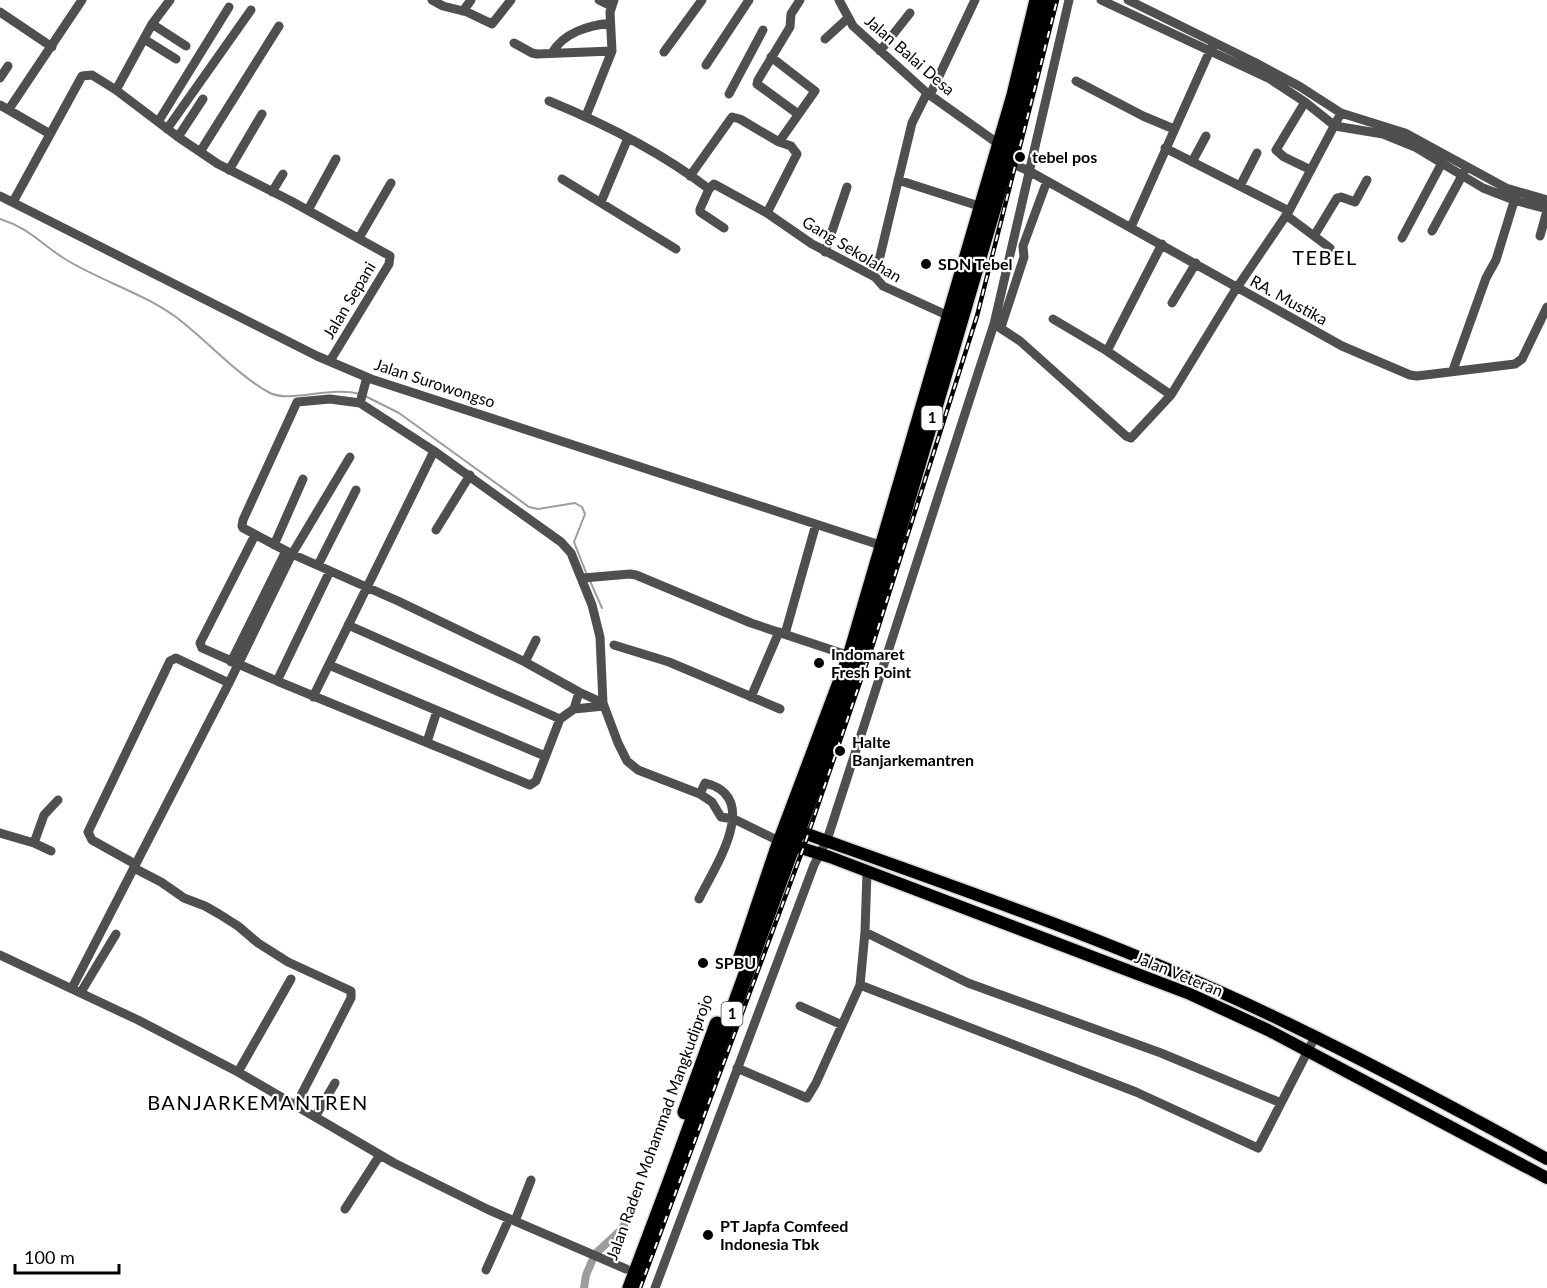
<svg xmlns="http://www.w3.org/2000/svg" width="1547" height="1288" font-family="Lato,sans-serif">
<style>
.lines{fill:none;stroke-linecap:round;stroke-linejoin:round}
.stream{stroke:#9d9d9d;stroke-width:2}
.canal{stroke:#9d9d9d;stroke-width:8}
.major-casing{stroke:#dbdbdb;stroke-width:15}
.highway-casing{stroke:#dbdbdb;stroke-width:18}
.minor{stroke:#4f4f4f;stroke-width:9}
.major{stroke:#000;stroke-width:12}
.highway{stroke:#000;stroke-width:15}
.rail-casing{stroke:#000;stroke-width:4.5}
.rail{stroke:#fff;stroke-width:2;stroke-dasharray:7;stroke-linecap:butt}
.poi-dot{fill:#000;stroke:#fff;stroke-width:2}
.labels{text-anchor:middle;stroke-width:4.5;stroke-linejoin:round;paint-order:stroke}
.shield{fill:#fff;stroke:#4c4c4c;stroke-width:1.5}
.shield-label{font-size:15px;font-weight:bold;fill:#000}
.street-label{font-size:16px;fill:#000;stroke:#fff}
.poi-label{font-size:16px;font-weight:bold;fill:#000;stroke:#fff;text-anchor:start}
.quarter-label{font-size:20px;letter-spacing:1.5px;fill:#000;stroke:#fff}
</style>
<rect width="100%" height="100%" fill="#fff"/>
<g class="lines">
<!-- stream -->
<path class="stream" d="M0,219c29,9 41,25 65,40 37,23 82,35 116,62 27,21 60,57 89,72 20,10 62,-7 89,1
M365,396l34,17 130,94 9,2 37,-6 7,4 3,7 -11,28 13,33
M590,581l12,27"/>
<!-- canal -->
<path class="canal" d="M584,1288l2,-13 9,-21 27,-25 9,-19"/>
<defs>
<path id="major" d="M790,828c168,60 339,118 499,196 87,42 173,88 258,135
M785,843l45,14 360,137 78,36 279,148"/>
<path id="highway" d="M740,960l37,-110 73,-194 164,-561 23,-95
M685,1112l32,-88
M630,1288l40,-106 191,-523 165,-561 22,-98"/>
</defs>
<!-- major casing -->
<use href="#major" class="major-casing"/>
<!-- highway casing -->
<use href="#highway" class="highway-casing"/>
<!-- minor -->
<path class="minor" d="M432,0l11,6 24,6 25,12 19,-24
M599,0l12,6
M839,0l14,26 74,67 73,52
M1101,0l169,79 35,23 30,24 48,8 32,13 68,41 31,12 33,9
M1128,0l126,62 45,24 42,27 64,20 101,55 41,12
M463,11l8,-11
M0,12l52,35
M152,24l34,22
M144,39l32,20
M825,39l23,-21
M514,43l18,10 5,1 75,-3
M880,51l30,-38
M664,52l38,-52
M552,53c12,-21 36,-27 58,-30
M771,57l44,34 -36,51
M706,65l43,-65
M0,78l8,-12
M1076,81l67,35 31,13
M116,90l36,-66 18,-24
M729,94l34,-64
M930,95l45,-95
M549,101c56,23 112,51 160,88l-9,20v3l24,16
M1305,102l-29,48 8,7 27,13
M0,105l50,29
M9,109l73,-109
M798,114l-41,-30 1,-4 32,-53 1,-13 9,-14
M586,116l26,-65 -2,-39 4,-12
M158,122l71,-115
M167,129l84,-119
M178,137l25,-38
M1165,148l124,63
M200,152l79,-126
M1006,161l23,10 313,175 68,29 7,1 98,-12 7,-5 25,-52
M1192,162l14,-26
M229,170l33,-56
M690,176l42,-59 8,2 39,23 12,4 6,8 -30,59 45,31 63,33 8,9 68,31
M562,179l114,70
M898,180l84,27
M1240,186l17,-33
M709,189l5,-5 53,29
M272,192l11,-18
M0,196l317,160 54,23 512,167
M13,202l69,-126 10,-1 24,15 62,47 40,27 73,37 99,55 -1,8 -59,97
M601,202l27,-64
M308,210l28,-51
M1286,215l44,33
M1131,227l81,-181
M1432,231l32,-59
M1314,236l23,-38 4,-1 14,5 12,-22
M1540,236l7,-25
M359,238l32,-55
M1402,238l42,-79
M825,252l22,-65
M875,277l37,-154 15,-30
M1172,303l24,-40
M1053,319l54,32 55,-107
M994,324l26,17 106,95 5,2 40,-43 63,-103 55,-81 52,-98
M1001,327l23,-70 -1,-11 24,-65
M1107,351l64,44
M1453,370l33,-92 10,-18 20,-65
M367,377l-7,26 74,48 127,91 10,11 21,52 8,32 3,66 15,40 9,18 11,9 62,24 12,8 9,15 13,2 47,23
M360,403l-30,-4 -33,3 -54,118 -1,6 1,2 49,26 106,47 127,61 54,30 24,11
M436,530l34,-55
M255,535l-55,108 2,5 75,33 253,104 6,-4 24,-62 14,-10 5,-17
M274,545l29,-66
M318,565l38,-75
M583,578l47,-4 6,1 115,48 99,33
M348,625l212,94
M785,634l31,-110
M614,645l55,17 111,47
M231,662l55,-111
M525,662l11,-22
M329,665l216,91
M277,681l53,-110
M313,697l121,-246
M751,697l28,-65
M574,709l30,-3
M427,742l10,-31
M0,833l34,10 17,8
M34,843l10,-28 14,-15
M135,864l-43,-24 -4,-8 82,-171 6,-3 53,25
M134,868l27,14 23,16 21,8 14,8 19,12 20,17 30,19 63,29v7l-56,109
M699,899c15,-31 64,-102 6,-116l-5,11
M865,932l103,51 193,70 120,50
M0,955l138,65 100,52 156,91 95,47 137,59
M860,985l276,107 122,56 57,-111
M72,988l157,-305 63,-129 58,-97
M81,992l35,-58
M800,1006l42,19
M737,1068l70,30 9,-15 44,-98 5,-53 2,-60
M238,1072l53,-93
M315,1117l20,-34
M345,1209l35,-54
M515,1221l16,-41
M486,1270l23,-51
M655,1288l159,-423 13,-25 167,-516 75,-324"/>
<!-- major -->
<use href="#major" class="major"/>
<!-- highway -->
<use href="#highway" class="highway"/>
<defs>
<path id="rail" d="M640,1288l163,-439 69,-202 105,-331 80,-316"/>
</defs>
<!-- rail casing -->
<use href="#rail" class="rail-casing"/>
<!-- rail -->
<use href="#rail" class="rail"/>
</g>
<!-- markers -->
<g class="poi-dot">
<circle cx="1020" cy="157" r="6"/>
<circle cx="926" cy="264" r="6"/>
<circle cx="819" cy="663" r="6"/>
<circle cx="840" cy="751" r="6"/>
<circle cx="703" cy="963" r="6"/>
<circle cx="708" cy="1235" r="6"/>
</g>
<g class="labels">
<!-- shield labels -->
<g class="shield">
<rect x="921.5" y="406" width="21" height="24" rx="4.5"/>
<rect x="721.5" y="1002" width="21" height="24" rx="4.5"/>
</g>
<g class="shield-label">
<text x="932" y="423">1</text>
<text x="732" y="1019">1</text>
</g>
<!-- street labels -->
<g class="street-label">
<text transform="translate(910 55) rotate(41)" y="6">Jalan Balai Desa</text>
<text transform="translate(852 249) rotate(31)" y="6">Gang Sekolahan</text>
<text transform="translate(349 300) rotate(-59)" y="6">Jalan Sepani</text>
<text transform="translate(1289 300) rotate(29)" y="6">RA. Mustika</text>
<text transform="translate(435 383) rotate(18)" y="6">Jalan Surowongso</text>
<text transform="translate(1179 974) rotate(22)" y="6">Jalan Veteran</text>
<text transform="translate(659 1127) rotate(-70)" y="6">Jalan Raden Mohammad Mangkudiprojo</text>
</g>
<!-- poi labels -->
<g class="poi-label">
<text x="1032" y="163">tebel pos</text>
<text x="938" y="270">SDN Tebel</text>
<text x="831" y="660">Indomaret<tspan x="831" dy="18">Fresh Point</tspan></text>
<text x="852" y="748">Halte<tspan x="852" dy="18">Banjarkemantren</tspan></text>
<text x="715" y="969">SPBU</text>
<text x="720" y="1232">PT Japfa Comfeed<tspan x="720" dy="18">Indonesia Tbk</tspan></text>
</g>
<!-- quarter labels -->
<g class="quarter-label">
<text x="1325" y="265">TEBEL</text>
<text x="258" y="1110">BANJARKEMANTREN</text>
</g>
</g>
<!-- scale -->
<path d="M15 1264v9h104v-9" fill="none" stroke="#000000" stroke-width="3"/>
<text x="24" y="1264" font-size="18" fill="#000000" stroke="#ffffff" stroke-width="4.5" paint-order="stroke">100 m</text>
</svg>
